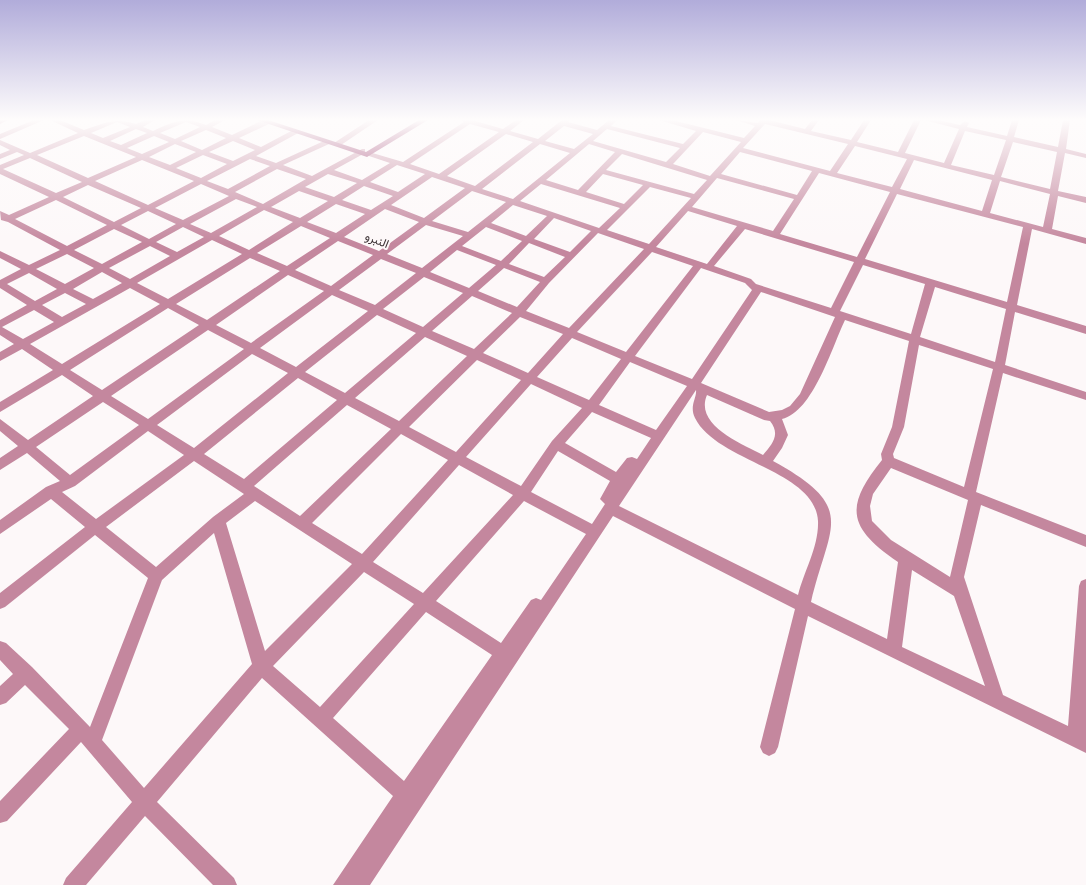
<svg xmlns="http://www.w3.org/2000/svg" width="1086" height="885" font-family="'Space Grotesk',Vazirmatn,sans-serif">
<style>
.lines{fill:none;stroke-linecap:round;stroke-linejoin:round}
.minor{fill:#c4879e;fill-rule:evenodd}
.major{fill:#8b1c54;fill-rule:evenodd}
.labels{text-anchor:middle;stroke-width:4;stroke-linejoin:round;paint-order:stroke}
.far-street-label{font-size:12px;fill:#3c3235;stroke:#fdf8f9}
</style>
<rect width="100%" height="100%" fill="#fdf8f9"/>
<g class="lines">
<!-- minor -->
<path class="minor" d="M34,120h10l-44,19v-5z
M50,120h10l24,10c19,-7 33,-13 52,-6l9,-4h10l-12,7 10,4c20,-9 31,-15 53,-6l9,-5h10l-13,7 20,8 31,-15h5l1,4 -30,14 22,9 32,-17 7,2 -44,24 20,7 50,-23h3v4l-46,21 29,11 50,-27h3v4l-31,17 28,10 28,-17 -21,-7v-4l34,10 61,-40 -4,-2h12l31,9 13,-9h8l-14,11 28,8 24,-19h8l-2,2 29,8 12,-10h8l-6,6 72,18 13,-13 -37,-11h13l72,18 11,-12 -19,-6 22,3 2,-3h9l36,9 7,-9h7l-8,11 40,9 13,-20h7l-14,22 41,10 16,-32h7l-16,33 39,10 15,-34 -35,-9h14l22,5 5,-4 4,2 -2,4 40,9 5,-16h7l-5,17 44,10 5,-27h7l-4,29 20,5v4l-21,-5 -7,38 28,6v6l-28,-7 -6,33 34,9v6l-54,-15 -15,76 69,21v8l-71,-22 -10,53 81,27v8l-83,-27 -27,119 110,43v12l-105,-42 -17,72 39,118 65,31 11,-140 2,-5 5,-2v174l-278,-137 -30,131 -3,6 -6,3 -6,-3 -3,-6 35,-138 -182,-93 -243,369h-37l60,-89 -131,-118 -105,124 77,76 3,7h-24l-68,-69 -59,69h-23l3,-7 66,-76 -51,-60 -74,79 -7,2v-22l69,-72 -44,-44 -19,18 -6,2v-19l13,-12 -13,-14v-19l6,2 26,24 58,60 58,-149 -53,-43 -90,72 -5,2v-16l85,-66 -34,-28 -51,35v-14l46,-33 14,-6 -33,-28 -27,17v-12l18,-12 -18,-15v-12l28,21 65,-44 -31,-21 -62,37v-10l53,-32 -31,-21 -22,12v-9l14,-8 -14,-9v-15l27,-15 -27,-17v-8l21,-11 -21,-11v-7l29,14 31,-15 -52,-28 -7,-2 -1,-9 9,4 40,-18 -49,-23v-9l24,-10 -7,-3 -17,7v-5l10,-4 -10,-5v-5l30,13 48,-20zM117,122l13,5 -27,11 -12,-5zM186,122l14,5 -25,12 -15,-6zM470,124l29,8 -60,42 -29,-10zM765,124l83,20 -18,27 -87,-23zM564,126l29,8 -19,15 -29,-8zM136,129l11,4 -26,12 -11,-4zM607,129l73,19 -14,14 -73,-21zM206,130l20,8 -24,12 -21,-9zM965,131l41,9 -12,35 -43,-10zM703,132l38,10 -31,34 -37,-12zM506,134l27,8 -58,44 -28,-10zM84,136l52,21 -48,21 -51,-23zM154,136l15,6 -27,12 -15,-6zM233,141l22,9 -22,11 -24,-9zM1013,142l44,10 -7,37 -49,-12zM175,144l21,8 -26,13 -21,-8zM540,144l30,9 -57,46 -31,-10zM589,144l26,8 -37,38 -32,-10zM855,146l52,13 -15,28 -55,-14zM740,152l72,19 -15,24 -76,-21zM622,154l85,26 -13,14 -88,-24zM203,155l24,9 -26,14 -25,-10zM30,158l52,24 -26,11 -53,-24zM250,159l20,7 -42,23 -21,-8zM142,160l52,21 -46,24 -53,-24zM914,160l78,20 -10,31 -82,-22zM397,165l28,9 -27,18 -28,-10zM277,169l29,10 -43,25 -28,-12zM819,173l71,19 -33,65 -77,-23zM328,174l29,9 -23,14 -29,-10zM603,174l40,11 -19,19 -38,-12zM432,177l33,11 -41,30 -33,-13zM717,178l77,21 -21,32 -81,-24zM1000,181l50,13 -7,33 -53,-14zM201,184l28,12 -46,24 -28,-12zM541,184l79,24 -21,20 -79,-27zM88,185l53,23 -27,14 -51,-25zM364,186l29,10 -22,14 -29,-10zM650,187l41,11 -42,46 -42,-14zM299,191l29,10 -28,17 -29,-11zM472,191l34,11 -38,30 -36,-11zM897,194l126,33 -16,75 -142,-43zM236,199l21,8 -46,26 -21,-9zM56,200l51,25 -40,21 -52,-27zM336,204l29,10 -29,19 -29,-11zM513,205l34,11 -21,20 -35,-13zM385,209l34,13 -40,29 -35,-14zM264,210l29,12 -44,28 -30,-14zM148,211l28,13 -27,15 -28,-14zM688,211l49,15 -30,38 -51,-17zM554,218l37,13 -21,21 -36,-13zM426,225l37,11 -41,32 -35,-14zM301,226l29,12 -43,28 -30,-13zM183,227l21,10 -27,15 -21,-10zM486,227l36,14 -21,20 -39,-15zM114,229l28,13 -40,22 -28,-14zM745,229l109,33 -23,46 -75,-24 -5,-5 -37,-13zM598,233l46,16 -75,79 -43,-17 23,-28zM212,240l30,14 -74,45 -31,-16zM338,241l35,14 -42,31 -36,-16zM529,243l36,14 -21,20 -35,-13zM150,246l20,10 -40,23 -21,-11zM457,250l39,15 -27,23 -39,-16zM652,252l41,14 -67,86 -49,-20zM67,254l27,14 -29,16 -29,-15zM250,258l30,13 -73,49 -31,-16zM381,259l35,14 -41,32 -36,-15zM863,265l62,19 -14,50 -71,-23zM504,268l36,14 -23,25 -39,-16zM701,268l44,15 7,7 -60,89 -57,-23zM102,272l20,11 -29,16 -20,-10zM29,273l28,16 -22,12 -28,-17zM288,275l36,16 -73,52 -35,-18zM424,277l39,16 -40,34 -40,-18zM935,287l71,22 -11,53 -75,-25zM130,288l30,16 -98,60 -32,-20zM761,292l74,25 -35,77 -10,12 -8,4 -13,2 -68,-29zM65,293l21,11 -24,13 -20,-12zM332,295l36,16 -72,56 -36,-19zM472,296l40,17 -38,36 -42,-18zM168,308l31,17 -97,65 -32,-20zM34,310l20,12 -31,17 -21,-12zM377,315l39,18 -71,60 -40,-21zM520,317l43,17 -35,39 -45,-20zM845,320l64,21 -17,86 -11,27 1,6c-38,47 -34,68 16,102l-11,77 -76,-37c18,-77 48,-94 -38,-141l9,-13 6,-13 -6,-16c31,-7 50,-72 63,-99zM208,330l36,19 -96,70 -37,-23zM425,337l42,19 -68,65 -44,-23zM572,338l49,21 -32,41 -52,-23zM919,345l74,24 -29,118 -70,-29 -1,-4 11,-27zM252,354l36,19 -94,75 -37,-23zM477,360l44,20 -65,72 -47,-25zM630,362l57,24 -31,44 -57,-25zM298,378l39,22 -93,79 -40,-25zM531,384l51,24 -30,33 -31,45 -55,-29zM696,390c1,8 -7,16 -1,28 22,44 120,52 123,103 1,25 -14,50 -20,74l-179,-89zM707,395l57,25 6,1c11,14 2,23 -7,34 -21,-11 -69,-30 -56,-60zM103,402l36,23 -69,50 -34,-28zM347,405l44,24 -91,87 -46,-30zM592,412l59,26 -14,21 -5,-2 -5,1 -11,14 -51,-29zM148,431l36,24 -88,64 -34,-27 13,-6zM401,434l47,26 -86,94 -50,-31zM558,451l52,30 -10,18 5,5 -13,20 -61,-32zM194,461l50,33 -31,23 -57,50 -50,-40zM459,465l54,30 -90,98 -50,-31zM891,468l77,32 -18,77 -59,-37 -19,-19 -2,-15 3,-12zM255,501l97,63 -87,87 -39,-128zM524,501l62,33 -45,66 -5,-2 -5,2 -30,43 -65,-42zM214,533l38,131 -108,124 -42,-48 60,-160zM912,570l42,26 31,90 -83,-39zM364,572l50,32 -94,103 -47,-41zM426,612l66,43 -88,126 -71,-63z
M369,120h9l-37,25 -7,-2z"/>
<!-- major -->
<path class="major" d="M0,120h8l-8,4z
M257,120h11l98,32 53,-32h9l-61,37z"/>
</g>
<!-- sky -->
<linearGradient id="sky" x2="0" y2="1"><stop stop-color="#b1acda"/><stop offset="0.49" stop-color="#fefcfc"/><stop offset="1" stop-color="#fefcfc" stop-opacity="0"/></linearGradient>
<rect width="1086" height="244" fill="url(#sky)"/>
<g class="labels">
<!-- far-street labels -->
<g class="far-street-label">
<text transform="translate(377 240) rotate(22)" y="4">النبرو</text>
</g>
</g>
</svg>
